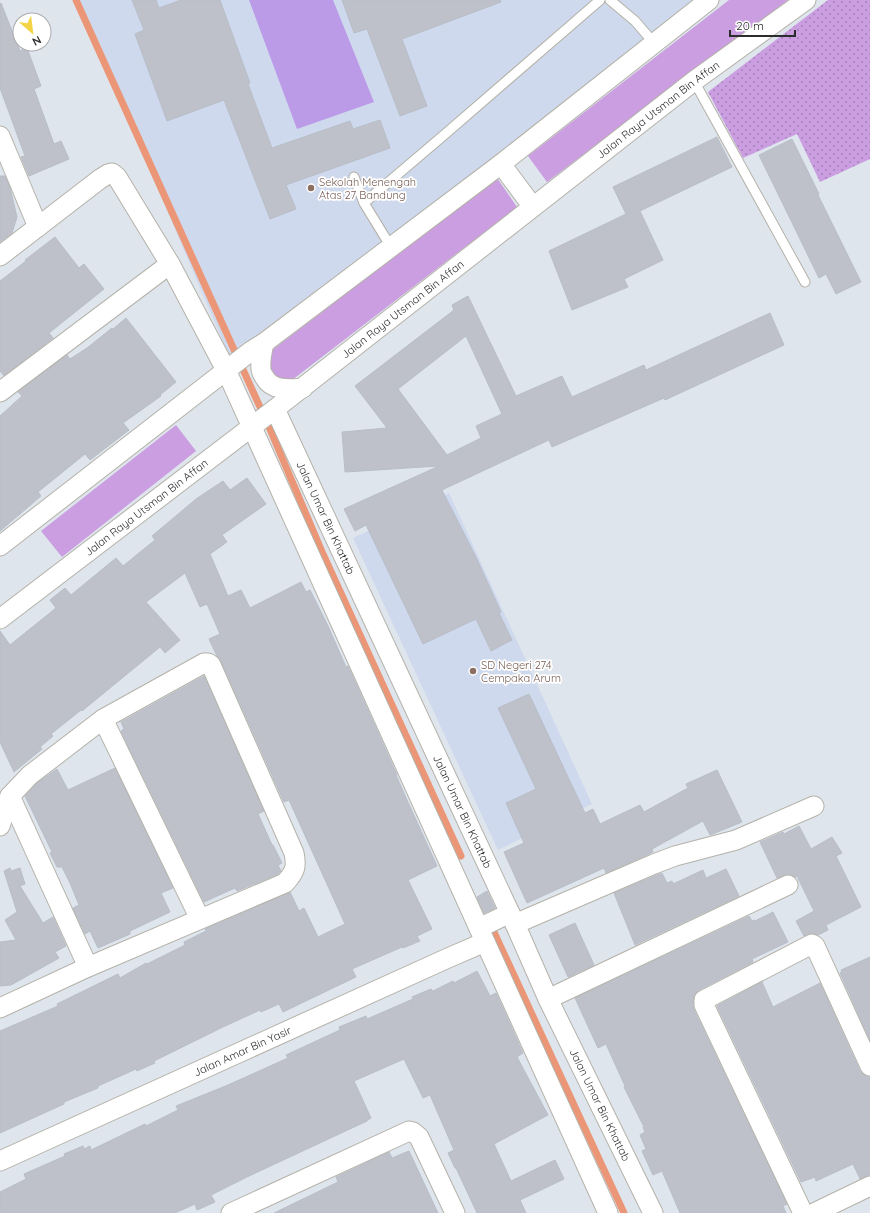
<svg xmlns="http://www.w3.org/2000/svg" width="870" height="1213" font-family="Quicksand,sans-serif">
<style>
.education{fill:#cfd9ed}
.grass{fill:url(#grass-dots)}
.garden{fill:#ca9ee1}
.pitch{fill:#bb9ae8}
.lines{fill:none;stroke-linecap:round;stroke-linejoin:round}
.stream{stroke:#ea9677;stroke-width:7}
.building{fill:#bec1c9;stroke:#b8bec8;fill-rule:evenodd}
.service-casing{stroke:#b4b2a8;stroke-width:11}
.minor-casing{stroke:#b4b2a8;stroke-width:21}
.service{stroke:#fff;stroke-width:9}
.minor{stroke:#fff;stroke-width:19}
.education-dot{fill:#8d6e63;stroke:#fff;stroke-width:1.5}
.labels{text-anchor:middle;stroke-width:3.5;stroke-linejoin:round;paint-order:stroke}
.street-label{font-size:11px;fill:#2c2c2c;stroke:#fff}
.education-label{font-size:11px;fill:#785e54;stroke:#fff;text-anchor:start}
</style>
<defs>
<pattern id="grass-dots" width="8" height="8" patternUnits="userSpaceOnUse"><rect width="8" height="8" fill="#ca9ee1"/><path d="M2 2h.1M6 6h.1" fill="none" stroke="#a481b7" stroke-width="1.8" stroke-linecap="round"/></pattern>
</defs>
<rect width="100%" height="100%" fill="#dfe5ed"/>
<!-- education -->
<path class="education" d="M77,0h617l-461,365z
M449,493l143,311 -94,46 -145,-312z"/>
<!-- grass -->
<path class="grass" d="M828,0h42v159l-50,23 -23,-48 -54,24 -35,-66z"/>
<!-- garden -->
<path class="garden" d="M729,0h59l-241,182 -19,-26z
M497,178l20,29 -225,173 -16,-2c-8,-10 -7,-15 -5,-27z
M176,425l20,26 -134,106 -21,-26z"/>
<!-- pitch -->
<path class="pitch" d="M249,0h84l41,102 -77,27z"/>
<g class="lines">
<!-- stream -->
<path class="stream" d="M76,0l193,427 54,127 138,302
M493,930l131,283"/>
</g>
<!-- building -->
<path class="building" d="M132,0h24l3,8 22,-8h39l30,83 -2,1 24,64 78,-27 3,8 27,-9 10,28 -104,37 10,24 -26,10 -46,-119 -57,21 -32,-87 9,-4z
M342,0h158l1,2 -99,37 25,67 -27,10 -33,-87 -13,4z
M1,3l19,48 7,-3 14,38 -7,3 20,55 7,-3 8,18 -40,17 -8,-19 4,-1 -25,-68v-84z
M717,137l15,30 -92,44 23,49 -39,19 4,8 -56,23 -23,-59 77,-37 -13,-27z
M792,139l27,55 -1,1 43,87 -25,12 -10,-20 -7,4 -60,-123z
M0,176h5l5,12 7,29 -5,16 -12,9z
M55,237l24,31 5,-4 20,25 -55,44 4,5 -49,38 -4,-5v-90l26,-20 -1,-1z
M468,296l48,100 46,-20 10,21 72,-32 2,5 124,-57 14,32 -119,55 -1,-2 -112,49 -3,-7 -107,50 34,67 25,55 -2,1 13,27 -21,11 -15,-32 -53,25 -57,-119 -11,6 -11,-22 95,-43 -94,6 -3,-40 45,-4 -32,-42 99,-76 -2,-5zM466,336l36,78 -26,12 5,12 -34,17 -49,-66z
M126,318l50,64 -16,13 1,1 -38,27 6,7 -39,30 -5,-6 -47,38 3,4 -41,35v-115l22,-20 -4,-4 49,-37 3,4 17,-11 25,-20 1,1z
M247,478l19,26 -44,31 5,7 -17,12 18,42 13,-6 9,18 51,-26 5,10 4,-2 18,36 18,41 2,-1 49,109h-1l11,25 30,66 -29,14 24,49 -15,7 3,5 -17,7 -1,-1 -50,22 4,8 -46,22 -27,13 -4,-8 -18,8 -1,-2 -37,17 -69,34 1,2 -18,8 -1,-2 -38,17v2l-34,14v2l-64,29v-102l58,-25 -1,-2 61,-30 2,4 26,-15 1,1 38,-19 -1,-3 22,-11 -1,-2 85,-37 9,19 5,-3 14,29 27,-13 -56,-124 -5,2 -63,-141 -4,-5 -8,-17 11,-5 -13,-30 -7,3 -15,-34 -39,29 34,38 -15,13 -5,-6 -78,64 -1,-1 -30,24 2,2 -13,11 2,2 -28,23 -14,-30v-111l10,14 46,-37 -6,-8 15,-12 6,7 45,-37 7,8 32,-26 -3,-4 44,-37 27,-18 7,9z
M204,676l60,135 -6,3 14,31h1l9,18 -4,2 3,6 -3,3 -41,17 -2,-3 -31,14 -83,-171 3,-2 -3,-7z
M529,694l56,119 8,-4 7,15 40,-19 4,7 44,-24 -2,-4 31,-14 25,52 -32,13 -7,-14 -51,28 1,3 -47,21 -2,-5 -77,35 -23,-51 20,-9 -18,-40 30,-14 -38,-81z
M115,768l58,120 -12,5 9,19 -40,19v3l-32,14 -8,-17 -5,3 -12,-26 6,-3 -9,-22 -8,-16h-5l-7,-14 2,-1 -27,-56 12,-13 20,-14 11,21z
M799,826l12,23 21,-12 10,16 -6,3 25,51 -35,18 2,5 -10,5 -6,-2 -8,3 -8,-15 18,-10 -17,-35 -2,1 -7,-3 -11,4 -17,-36 23,-10 1,2z
M10,868l1,3 9,-3 5,16 -5,2 23,37 10,-6 13,29 -11,6 4,6 -48,27 -11,1v-44l16,-2 -11,-20 12,-8 -13,-41z
M726,869l13,27 -104,49 -21,-52 48,-20 5,10 5,-2 1,3 30,-14 3,8z
M487,891l8,17 -11,5 -7,-16z
M773,912l15,30 -36,17 1,3 -54,28 -5,5 -1,10 1,5 93,194 -4,2 3,7h-106l-18,-42 -9,4 -11,-24 4,-2 -6,-14 5,-3 -2,-5h1l-20,-40 1,-1 -19,-42 -8,4 -23,-50 174,-82 3,5 3,-1v1z
M575,923l19,42 -26,12 -19,-42z
M870,957v83l-30,-67 2,-1 -1,-2z
M477,971l13,25 6,-3 27,60 -6,4 31,58 -54,29 17,37 44,-21 9,19 -44,21 6,13h-49l-21,-45h-1l-7,-15 6,-3 -24,-55 -7,3 -19,-39 -50,22 17,37 -5,3h1l-120,56 -36,18 4,7 -18,8 -2,-6 -20,9h-175v-21l26,-13 -2,-5 41,-18 -1,-2 19,-8 1,3 6,-3 1,4 54,-26 1,2 32,-16 -2,-4 52,-21 60,-27 -2,-3 54,-25 -1,-3 27,-11 1,3 46,-20 -1,-2 19,-8 2,2 20,-10 1,2z
M762,982l11,25 47,-24 40,88 4,4 6,2v98l-10,4 -7,-15 -37,17 -1,-4 -14,5 -84,-176z
M409,1151l29,62h-164l64,-31 -2,-5 53,-25 3,6z"/>
<g class="lines">
<defs>
<path id="service" d="M610,0l25,21 19,22
M694,81l111,201
M354,177l10,26 27,44
M364,203l80,-68 156,-135"/>
<g id="minor">
<path d="M0,136l38,91"/>
<path d="M501,164l32,43"/>
<path d="M0,256l100,-77 8,-5 4,-1 5,4 53,87 56,106 382,843"/>
<path d="M264,343c-2,9 -4,18 -3,26 0,3 2,6 4,9 7,13 25,11 38,10"/>
<path d="M0,392l170,-128"/>
<path id="s1" d="M275,409l240,515 33,75 105,214"/>
<path d="M0,546l233,-181 18,-14 13,-8 237,-179 208,-164"/>
<path id="s2" d="M0,619l275,-210 419,-328 112,-81"/>
<path d="M0,826l10,-30"/>
<path d="M515,924l139,-60 21,-8 61,-16 78,-34"/>
<path d="M479,928l31,-15"/>
<path d="M88,967l197,-84c10,-11 12,-16 9,-30l-83,-188 -3,-2h-4l-101,56"/>
<path d="M548,999l240,-114"/>
<path d="M0,1008l88,-41 -78,-171 20,-21 73,-56 97,200"/>
<path id="s3" d="M0,1161l448,-203 37,-16"/>
<path d="M231,1213l178,-82 4,1 6,5 36,76"/>
<path d="M803,1213l-99,-208v-5l108,-56 3,2 55,120"/>
<path d="M814,1213l56,-27"/>
</g>
</defs>
<!-- service casing -->
<use href="#service" class="service-casing"/>
<!-- minor casing -->
<use href="#minor" class="minor-casing"/>
<!-- service -->
<use href="#service" class="service"/>
<!-- minor -->
<use href="#minor" class="minor"/>
</g>
<!-- markers -->
<g class="education-dot">
<circle cx="311" cy="188" r="4"/>
<circle cx="473" cy="671" r="4"/>
</g>
<g class="labels">
<!-- street labels -->
<g class="street-label">
<text dy="4" stroke="none"><textPath href="#s2" startOffset="832">Jalan Raya Utsman Bin Affan</textPath></text>
<text dy="4" stroke="none"><textPath href="#s2" startOffset="508">Jalan Raya Utsman Bin Affan</textPath></text>
<text dy="4" stroke="none"><textPath href="#s2" startOffset="184">Jalan Raya Utsman Bin Affan</textPath></text>
<text dy="4" stroke="none"><textPath href="#s1" startOffset="120">Jalan Umar Bin Khattab</textPath></text>
<text dy="4" stroke="none"><textPath href="#s1" startOffset="444">Jalan Umar Bin Khattab</textPath></text>
<text dy="4" stroke="none"><textPath href="#s3" startOffset="266">Jalan Amar Bin Yasir</textPath></text>
<text dy="4" stroke="none"><textPath href="#s1" startOffset="768">Jalan Umar Bin Khattab</textPath></text>
</g>
<!-- education labels -->
<g class="education-label">
<text x="319" y="186">Sekolah Menengah<tspan x="319" dy="13">Atas 27 Bandung</tspan></text>
<text x="481" y="669">SD Negeri 274<tspan x="481" dy="13">Cempaka Arum</tspan></text>
</g>
</g>
<!-- north arrow -->
<g transform="translate(32 32) rotate(152)"><circle r="19" fill="#ffffff" stroke="#ababab"/>
<path d="M0-3L7 15L0 10L-7 15Z" fill="#f3d446"/>
<text y="-6" font-size="11" font-weight="bold" text-anchor="middle" fill="#2c2c2c">N</text>
</g>
<!-- scale -->
<path d="M730 30v6h65v-6" fill="none" stroke="#2c2c2c" stroke-width="2"/>
<text x="736" y="30" font-size="12" fill="#2c2c2c" stroke="#ffffff" stroke-width="3" paint-order="stroke">20 m</text>
</svg>
